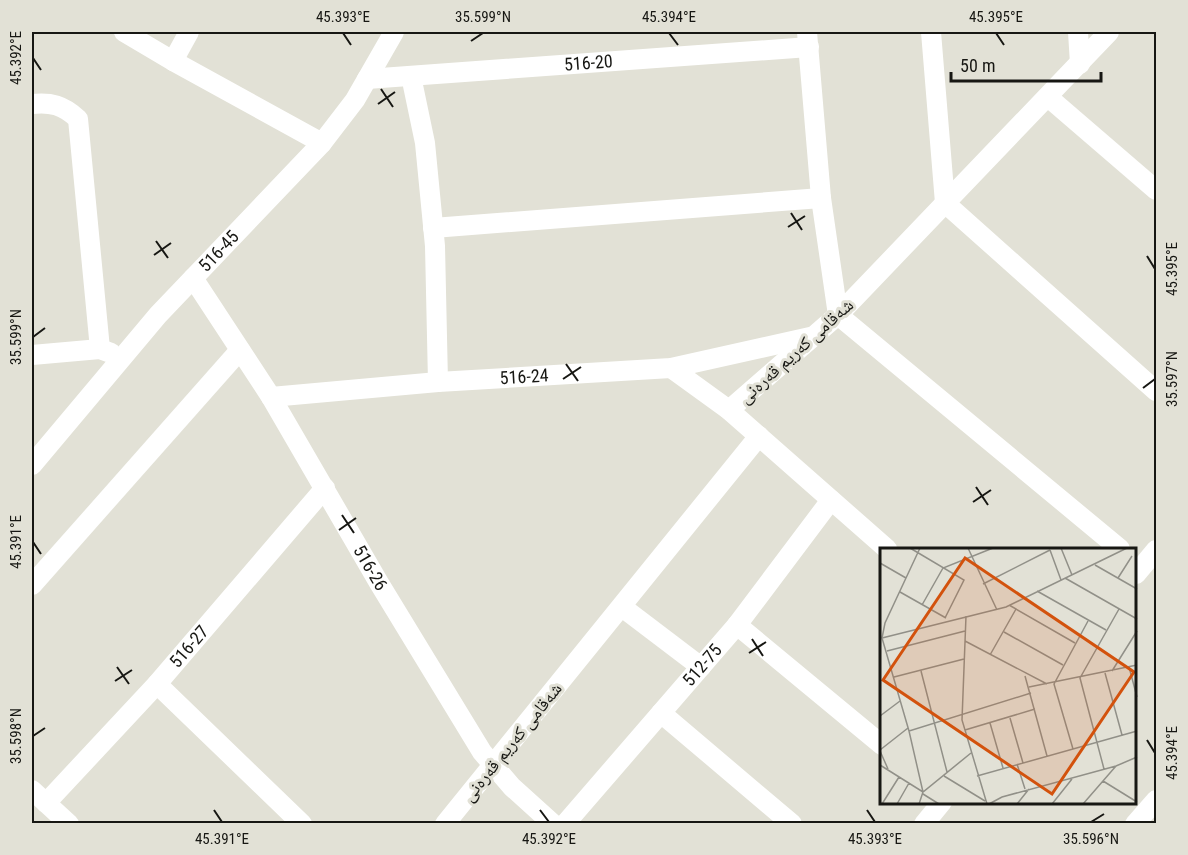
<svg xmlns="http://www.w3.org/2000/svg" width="1188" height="855" font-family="'Roboto Condensed','Noto Naskh Arabic',sans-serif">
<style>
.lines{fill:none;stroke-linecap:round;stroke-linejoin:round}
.minor{stroke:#fff;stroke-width:20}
.ticks{fill:none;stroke:#171713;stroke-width:2}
.labels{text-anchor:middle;stroke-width:6;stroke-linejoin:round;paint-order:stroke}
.street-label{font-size:18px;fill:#171713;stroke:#e2e1d6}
.inset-road{fill:none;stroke:#919088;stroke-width:1.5}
.view{fill:#d3520d;fill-opacity:0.15;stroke:#d3520d;stroke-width:3}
.inset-edge{fill:none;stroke:#171713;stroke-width:3}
.neatline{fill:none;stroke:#171713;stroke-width:2}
.ticks-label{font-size:15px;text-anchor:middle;fill:#171713}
</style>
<rect width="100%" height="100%" fill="#e2e1d6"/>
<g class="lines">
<!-- minor -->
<g class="minor">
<path d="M124,32l49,29 149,82"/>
<path d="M807,32l14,166 17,117 282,234"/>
<path d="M931,32l14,171 211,188"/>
<path d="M1078,32l2,32"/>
<path d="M173,61l16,-29"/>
<path d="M411,76l14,67 10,103 3,136"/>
<path id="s1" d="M367,79l442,-32"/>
<path d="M1048,97l108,93"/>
<path d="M32,104c19,-2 31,1 46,15l22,230"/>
<path d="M433,228l388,-30"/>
<path id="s2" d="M193,278l78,119 108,186 103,169 30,35 41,37"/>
<path d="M32,355l68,-6 11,4"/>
<path d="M671,368l58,42 158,139"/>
<path id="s3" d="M271,397l167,-15 233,-14 139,-31"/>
<path d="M729,410l109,-95 271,-283"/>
<path id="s4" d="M32,465l126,-150 164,-172 33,-43 39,-68"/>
<path d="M1136,574l20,-24"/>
<path d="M32,585l208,-235"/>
<path d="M622,607l79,60"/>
<path d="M737,625l145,120"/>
<path d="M157,684l145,140"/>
<path d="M661,713l131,111"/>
<path d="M32,790l37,34"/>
<path id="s5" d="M46,803l111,-119 168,-196"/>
<path d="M445,824l314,-388"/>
<path id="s6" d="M565,824l172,-199 94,-125"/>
<path d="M924,824l18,-22"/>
<path d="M1135,824l21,-24"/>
</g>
</g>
<!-- ticks -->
<path class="ticks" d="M343,33l8,12M669,33l9,12M996,33l8,12M471,41l12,-8M33,58l8,12M381,89l12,18M378,104l17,-12M791,213l11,17M788,227l17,-11M156,241l12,17M154,255l17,-12M1147,256l8,13M33,337l12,-9M566,364l12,17M563,379l18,-12M1143,388l12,-9M976,487l12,18M973,502l18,-12M342,515l12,18M339,530l17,-12M33,542l8,12M752,639l11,17M749,653l17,-11M117,667l12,17M115,681l17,-11M33,736l12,-8M1147,740l8,13M214,810l8,12M540,810l9,12M867,810l8,12M1091,822l13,-8"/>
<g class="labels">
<!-- street labels -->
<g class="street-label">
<text dy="6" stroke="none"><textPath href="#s1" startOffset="222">516-20</textPath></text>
<text dy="6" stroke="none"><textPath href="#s4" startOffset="284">516-45</textPath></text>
<text transform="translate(796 351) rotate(-42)" y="6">شەقامی کەریم قەرەنی</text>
<text dy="6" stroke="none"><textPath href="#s3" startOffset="254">516-24</textPath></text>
<text dy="6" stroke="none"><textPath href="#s2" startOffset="340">516-26</textPath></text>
<text dy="6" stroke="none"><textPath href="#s5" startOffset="212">516-27</textPath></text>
<text dy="6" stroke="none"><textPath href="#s6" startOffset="210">512-75</textPath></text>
<text transform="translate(512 742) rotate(-51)" y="6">شەقامی کەریم قەرەنی</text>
</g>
</g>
<!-- overview -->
<g transform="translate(880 548)">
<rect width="256" height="256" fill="#e2e1d6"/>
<path class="inset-road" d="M30,0l54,32 -19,38M88,0l29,62M181,0l11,27M170,2l11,30M0,15l26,15M215,17l42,24M185,30l72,41M238,30l14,-22M103,36l67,-34M157,43l69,39M20,44l46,26M42,57l21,-37 50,-20M129,57l66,38M86,68l-4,104 25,84M124,84l59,33M2,90l124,-31 121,-59M85,93l82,43M7,103l78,-20M110,107l26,-46M249,119l8,30M41,123l26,101M232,123l25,-40M225,125l17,62M145,128l22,80M14,129l70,-18M149,139l108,-22M0,168l20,-15M130,170l13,45M110,175l13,45M85,182l70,-21M29,183l-27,-93 3,-15 35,-75M193,201l-19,-65 34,-63M0,202l28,-22M0,203l8,18M137,216l8,25M0,217l43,27 48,-39M224,221l-24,-91 39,-69M64,228l41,25M97,228l160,-45M223,233l34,21M43,246l16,10M2,256l17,-27M17,256l12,-21M39,256l4,-12 -14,-61 122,-38M109,256l13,-7 114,-31 21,-9M137,256l12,-15M172,256l20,-25M203,256l33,-38"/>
<path class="view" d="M85,10l169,114 -82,122 -169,-114z"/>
<rect width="256" height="256" class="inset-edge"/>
</g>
<!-- border -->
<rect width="1188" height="855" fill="none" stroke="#e2e1d6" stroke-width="66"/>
<!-- scale -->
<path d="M951 72v9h150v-9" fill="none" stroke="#171713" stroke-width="3"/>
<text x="960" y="72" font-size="18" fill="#171713" stroke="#e2e1d6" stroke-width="4.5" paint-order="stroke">50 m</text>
<rect x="33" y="33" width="1122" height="789" class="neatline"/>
<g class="ticks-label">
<text x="343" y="22">45.393°E</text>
<text x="483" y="22">35.599°N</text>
<text x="669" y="22">45.394°E</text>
<text x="996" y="22">45.395°E</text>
<text transform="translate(16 58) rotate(-90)" y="5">45.392°E</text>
<text transform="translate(1172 269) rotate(-90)" y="5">45.395°E</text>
<text transform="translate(16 337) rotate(-90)" y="5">35.599°N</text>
<text transform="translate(1172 379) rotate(-90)" y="5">35.597°N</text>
<text transform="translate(16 542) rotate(-90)" y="5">45.391°E</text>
<text transform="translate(16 736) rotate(-90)" y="5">35.598°N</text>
<text transform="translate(1172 753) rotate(-90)" y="5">45.394°E</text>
<text x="222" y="844">45.391°E</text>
<text x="549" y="844">45.392°E</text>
<text x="875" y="844">45.393°E</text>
<text x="1091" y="844">35.596°N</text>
</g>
</svg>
